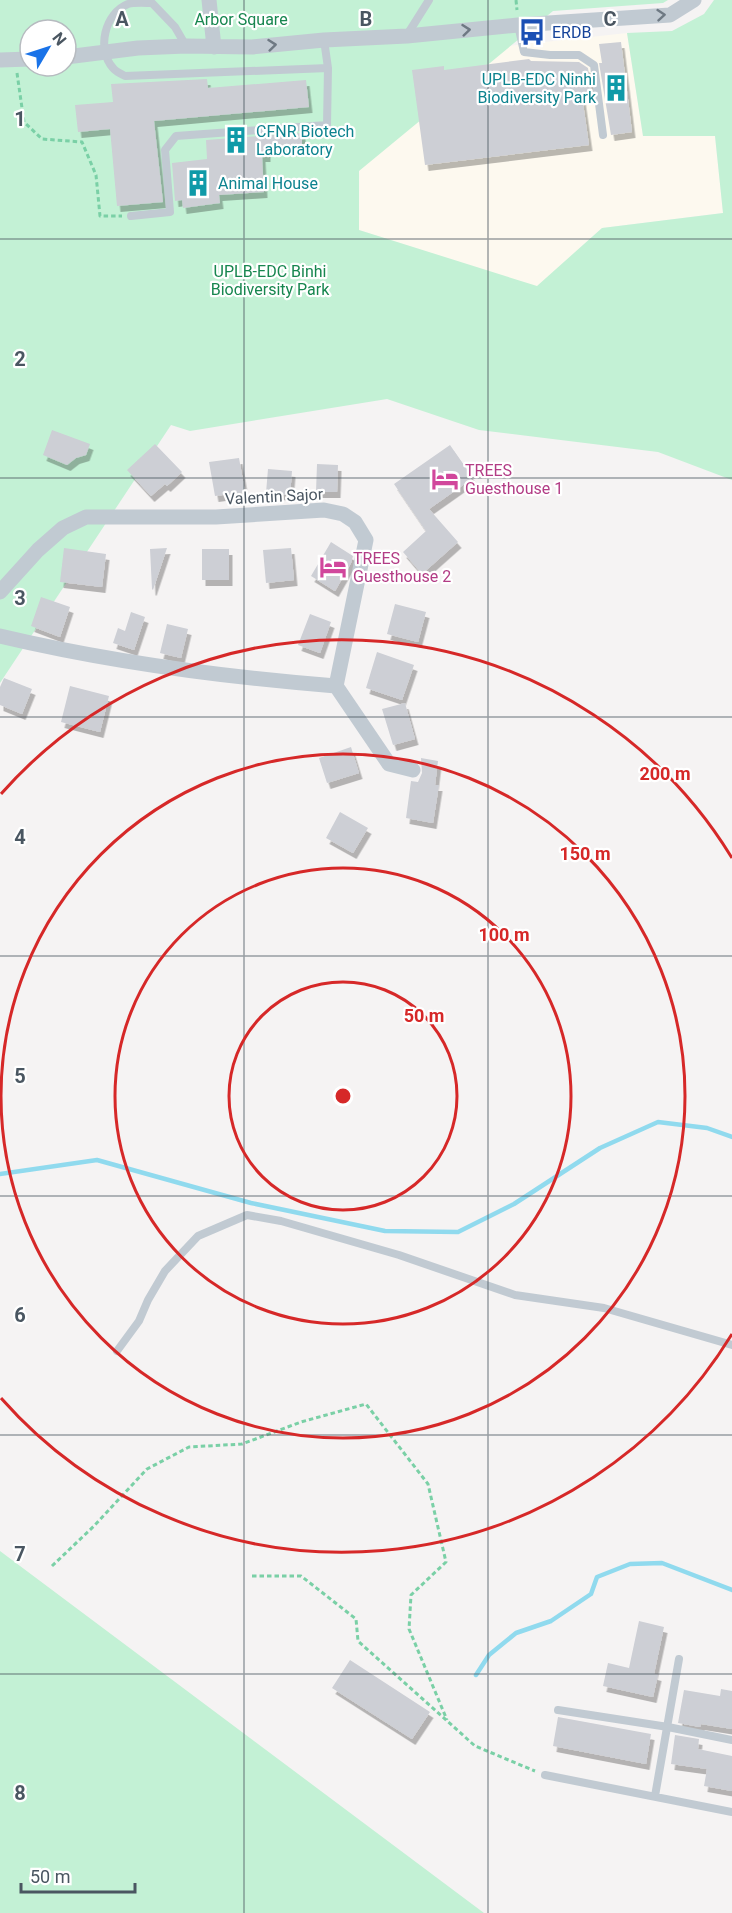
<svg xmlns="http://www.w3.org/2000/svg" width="732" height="1913" font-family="Roboto,sans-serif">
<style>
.commercial{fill:#fdf9ef}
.green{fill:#c3f1d5;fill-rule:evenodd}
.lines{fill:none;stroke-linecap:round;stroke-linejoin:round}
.stream{stroke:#90daee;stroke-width:4.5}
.building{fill:#cdcfd5;filter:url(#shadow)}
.path{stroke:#7ad0a6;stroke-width:3;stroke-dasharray:4.5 3;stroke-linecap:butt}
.lane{stroke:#c1cad2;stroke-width:8}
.street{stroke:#c1cad2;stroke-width:15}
.oneway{stroke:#6e7983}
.grid{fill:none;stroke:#4a5661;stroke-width:1.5;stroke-opacity:0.55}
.ring{fill:none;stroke:#d62828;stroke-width:3}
.labels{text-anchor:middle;stroke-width:4.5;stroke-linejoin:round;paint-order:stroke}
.park-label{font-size:16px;fill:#17864f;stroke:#fff}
.transit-label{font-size:16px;fill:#164399;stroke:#fff;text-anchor:start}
.culture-label{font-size:16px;fill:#0d838f;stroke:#fff;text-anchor:start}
.hotel-label{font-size:16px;fill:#b23c85;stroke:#fff;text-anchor:start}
.street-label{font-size:16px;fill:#4a5661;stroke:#fff}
.grid-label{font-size:20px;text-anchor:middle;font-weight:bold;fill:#4a5661;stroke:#fff;stroke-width:4.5;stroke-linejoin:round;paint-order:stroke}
.centre{fill:#d62828;stroke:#fff;stroke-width:3}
.ring-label{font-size:18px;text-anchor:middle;font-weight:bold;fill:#d62828;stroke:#fff;stroke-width:4.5;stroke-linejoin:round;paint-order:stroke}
</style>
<defs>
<filter id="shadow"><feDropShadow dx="3.5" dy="6" stdDeviation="0" flood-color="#0004"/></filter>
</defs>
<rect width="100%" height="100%" fill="#f5f3f3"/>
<!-- commercial -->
<path class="commercial" d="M627,33l16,103h72l8,77 -121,15 -65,59 -178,-57 1,-168z"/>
<!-- green -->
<path class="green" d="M0,0h668l-5,3 -110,8 -194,160v59l178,56 65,-58 121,-15 -8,-77h-72l-16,-103 45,-2 32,-17 10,-14h18v480l-74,-28 -179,-22 -92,-31 -197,32 -19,-6 -171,258zM30,30h36v36h-36z
M0,1551l484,362h-484z"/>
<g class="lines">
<!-- stream -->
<path class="stream" d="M0,1174l97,-14 154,43 134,28 73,1 56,-28 86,-56 58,-26 49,6 25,9
M476,1675l13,-20 27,-22 35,-12 40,-27 6,-17 33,-13 32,-1 70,27"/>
</g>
<!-- building -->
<path class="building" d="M621,42l11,90 -21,3 -12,-72h3l-3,-19z
M529,59l2,2 48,1 9,6 4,26 -10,2 7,49 -164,20 -13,-95 32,-4v4z
M207,79l1,9 98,-8 3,27 -155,14 9,81 -46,4 -7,-77 -32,3 -3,-27 38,-3 -2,-18z
M302,133v14h-35v9h-5l2,36 -45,3 1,8 -37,5 -1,-8 -7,1 -3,-38 35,-4 -1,-19z
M52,430l38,14 -4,11 -10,3 -9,7 -24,-10z
M155,444l27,28 -15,14 -2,-2 -14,12 -24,-26z
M450,445l23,33 -44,31 29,33 -36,32 -19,-22 23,-21 -32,-47z
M239,458l6,34 -30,4 -6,-34z
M317,464l21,1 -1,27h-21z
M268,469l24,2 -2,24 -24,-2z
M331,542l22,14 -2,7 -16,28 -24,-15z
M64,548l42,6 -4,33 -42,-5z
M167,548l-14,42 -1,-1 -2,-40z
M291,548l3,32 -28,3 -3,-33z
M202,549h27v31h-27z
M41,597l29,10 -10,30 -29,-11z
M395,604l31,8 -8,30 -31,-8z
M131,612l14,5 -11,33 -21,-7 5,-15 7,3z
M310,614l21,8 -11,31 -22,-8z
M167,624l21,5 -7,29 -21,-5z
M377,652l37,13 -12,35 -36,-12z
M4,678l28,11 -10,25 -22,-9v-18z
M70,686l39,10 -9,36 -39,-10z
M405,703l10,36 -22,6 -11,-36z
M351,747l8,26 -32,10 -8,-25z
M421,758l17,3 -3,24h4l-6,38 -27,-5 5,-37 7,1 4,-9z
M340,812l28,16 -15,25 -27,-15z
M639,1621l25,6 -10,47 4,1 -5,22 -50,-11 5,-23 21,5z
M350,1660l80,52 -18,27 -80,-51z
M721,1689l11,2v38l-31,-5 -1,3 -22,-4 6,-33 36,6z
M558,1717l93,17 -5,30 -93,-18z
M675,1735l24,4 -1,10 34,7v35l-28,-5 3,-17 -36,-5z"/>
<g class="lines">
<!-- path -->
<path class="path" d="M516,0l1,10
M42,67l14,-1
M17,73l7,49 18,17 40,3 14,33 4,41h22
M52,1566l42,-40 53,-57 42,-22 53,-3 59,-22 65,-18 62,80 18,78 -35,33 -2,34 38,91
M252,1576h49l55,43 2,22 117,105 60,25"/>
<!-- lane -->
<path class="lane" d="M518,25l6,27 26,3h29l15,10 9,70
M407,35l22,-35
M186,46l-11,-19 -23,-24c-7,0 -17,-1 -24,1 -23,9 -32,45 -15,64 2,3 8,6 12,8l203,-8
M131,216l39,-4 -5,-62 11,-14 151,-11 1,-57 -4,-28
M117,1351l22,-30 9,-21 17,-29 33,-35 49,-21 34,6 118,34 116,40 89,13 128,37
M558,1710l110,17 64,13
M545,1775l187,37
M655,1796l24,-137"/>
<!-- street -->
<path class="street" d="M209,0l5,47
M66,57l72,-9 48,-2 66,1 72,-7 83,-4 111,-11 152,-10 24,-15
M0,60l30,-1
M0,592l38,-42 25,-22 23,-11h130l108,-7 19,4 12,8 11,18 -30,146c-113,-9 -226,-24 -336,-50
M336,686l53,78 24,6"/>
</g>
<!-- one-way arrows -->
<defs><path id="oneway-chevron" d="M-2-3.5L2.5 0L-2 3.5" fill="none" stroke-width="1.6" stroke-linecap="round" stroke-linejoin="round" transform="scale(1.5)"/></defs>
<g class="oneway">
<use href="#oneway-chevron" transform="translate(661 15) rotate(-5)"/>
<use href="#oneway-chevron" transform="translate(466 30) rotate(-6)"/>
<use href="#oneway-chevron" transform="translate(272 45) rotate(-6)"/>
</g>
<!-- grid -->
<path class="grid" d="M244,0v1913M488,0v1913M0,239h732M0,478h732M0,717h732M0,956h732M0,1196h732M0,1435h732M0,1674h732"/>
<!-- distance rings -->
<g class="ring">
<circle cx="343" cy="1096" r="114"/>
<circle cx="343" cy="1096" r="228"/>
<circle cx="343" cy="1096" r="342"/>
<path d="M732 1334A456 456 0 0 1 1 1398M1 794A456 456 0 0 1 732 858"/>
</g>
<!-- icons -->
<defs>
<symbol id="bus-bare" viewBox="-9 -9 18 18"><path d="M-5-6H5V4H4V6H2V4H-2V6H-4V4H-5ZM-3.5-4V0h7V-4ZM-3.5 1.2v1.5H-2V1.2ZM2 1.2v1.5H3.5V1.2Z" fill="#1a4fb4" stroke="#fff" stroke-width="2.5" paint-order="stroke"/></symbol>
<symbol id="building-bare" viewBox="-9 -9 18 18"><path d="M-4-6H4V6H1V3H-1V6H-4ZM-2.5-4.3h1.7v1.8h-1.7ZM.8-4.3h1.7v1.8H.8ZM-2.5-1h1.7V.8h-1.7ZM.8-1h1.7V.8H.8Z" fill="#0f9aa8" stroke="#fff" stroke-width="2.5" paint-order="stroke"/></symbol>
<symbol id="hotel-bare" viewBox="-9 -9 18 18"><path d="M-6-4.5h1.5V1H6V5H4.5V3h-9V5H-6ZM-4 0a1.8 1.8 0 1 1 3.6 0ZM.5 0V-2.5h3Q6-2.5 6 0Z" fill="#d1479c" stroke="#fff" stroke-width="2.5" paint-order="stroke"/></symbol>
</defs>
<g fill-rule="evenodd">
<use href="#bus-bare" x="513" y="13" width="38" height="38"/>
<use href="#building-bare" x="597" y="69" width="38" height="38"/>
<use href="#building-bare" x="217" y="121" width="38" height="38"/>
<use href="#building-bare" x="179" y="164" width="38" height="38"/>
<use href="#hotel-bare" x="426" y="460" width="38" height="38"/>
<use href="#hotel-bare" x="314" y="548" width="38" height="38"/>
</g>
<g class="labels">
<!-- park labels -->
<g class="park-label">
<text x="241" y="25">Arbor Square</text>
<text x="270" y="277">UPLB-EDC Binhi<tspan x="270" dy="18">Biodiversity Park</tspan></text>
</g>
<!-- transit labels -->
<g class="transit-label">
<text x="552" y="38">ERDB</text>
</g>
<!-- culture labels -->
<g class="culture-label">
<text x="596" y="85" text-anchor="end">UPLB-EDC Ninhi<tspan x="596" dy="18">Biodiversity Park</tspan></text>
<text x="256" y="137">CFNR Biotech<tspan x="256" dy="18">Laboratory</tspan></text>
<text x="218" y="189">Animal House</text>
</g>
<!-- hotel labels -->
<g class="hotel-label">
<text x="465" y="476">TREES<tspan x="465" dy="18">Guesthouse 1</tspan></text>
<text x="353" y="564">TREES<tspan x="353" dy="18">Guesthouse 2</tspan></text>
</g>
<!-- street labels -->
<g class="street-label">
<text transform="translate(274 496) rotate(-3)" y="6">Valentin Sajor</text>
</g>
</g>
<g class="grid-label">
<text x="122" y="26">A</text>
<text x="366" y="26">B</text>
<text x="610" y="26">C</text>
<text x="20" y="126">1</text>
<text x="20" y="366">2</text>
<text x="20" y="605">3</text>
<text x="20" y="844">4</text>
<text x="20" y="1083">5</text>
<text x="20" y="1322">6</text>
<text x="20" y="1561">7</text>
<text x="20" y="1800">8</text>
</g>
<circle cx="343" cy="1096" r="9" class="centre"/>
<g class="ring-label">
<text x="665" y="780">200 m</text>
<text x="585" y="860">150 m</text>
<text x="504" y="941">100 m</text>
<text x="424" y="1022">50 m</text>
</g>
<!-- north arrow -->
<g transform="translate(48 48) rotate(51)"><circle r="28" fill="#ffffff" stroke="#b7bbc0" stroke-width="1.5"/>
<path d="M0-4.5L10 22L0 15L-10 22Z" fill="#1a73e8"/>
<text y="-9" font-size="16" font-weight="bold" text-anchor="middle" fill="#4a5661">N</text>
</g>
<!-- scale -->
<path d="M21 1883v9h114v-9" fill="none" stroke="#4a5661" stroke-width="3"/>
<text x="30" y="1883" font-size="18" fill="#4a5661" stroke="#ffffff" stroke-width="4.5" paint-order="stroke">50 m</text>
</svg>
